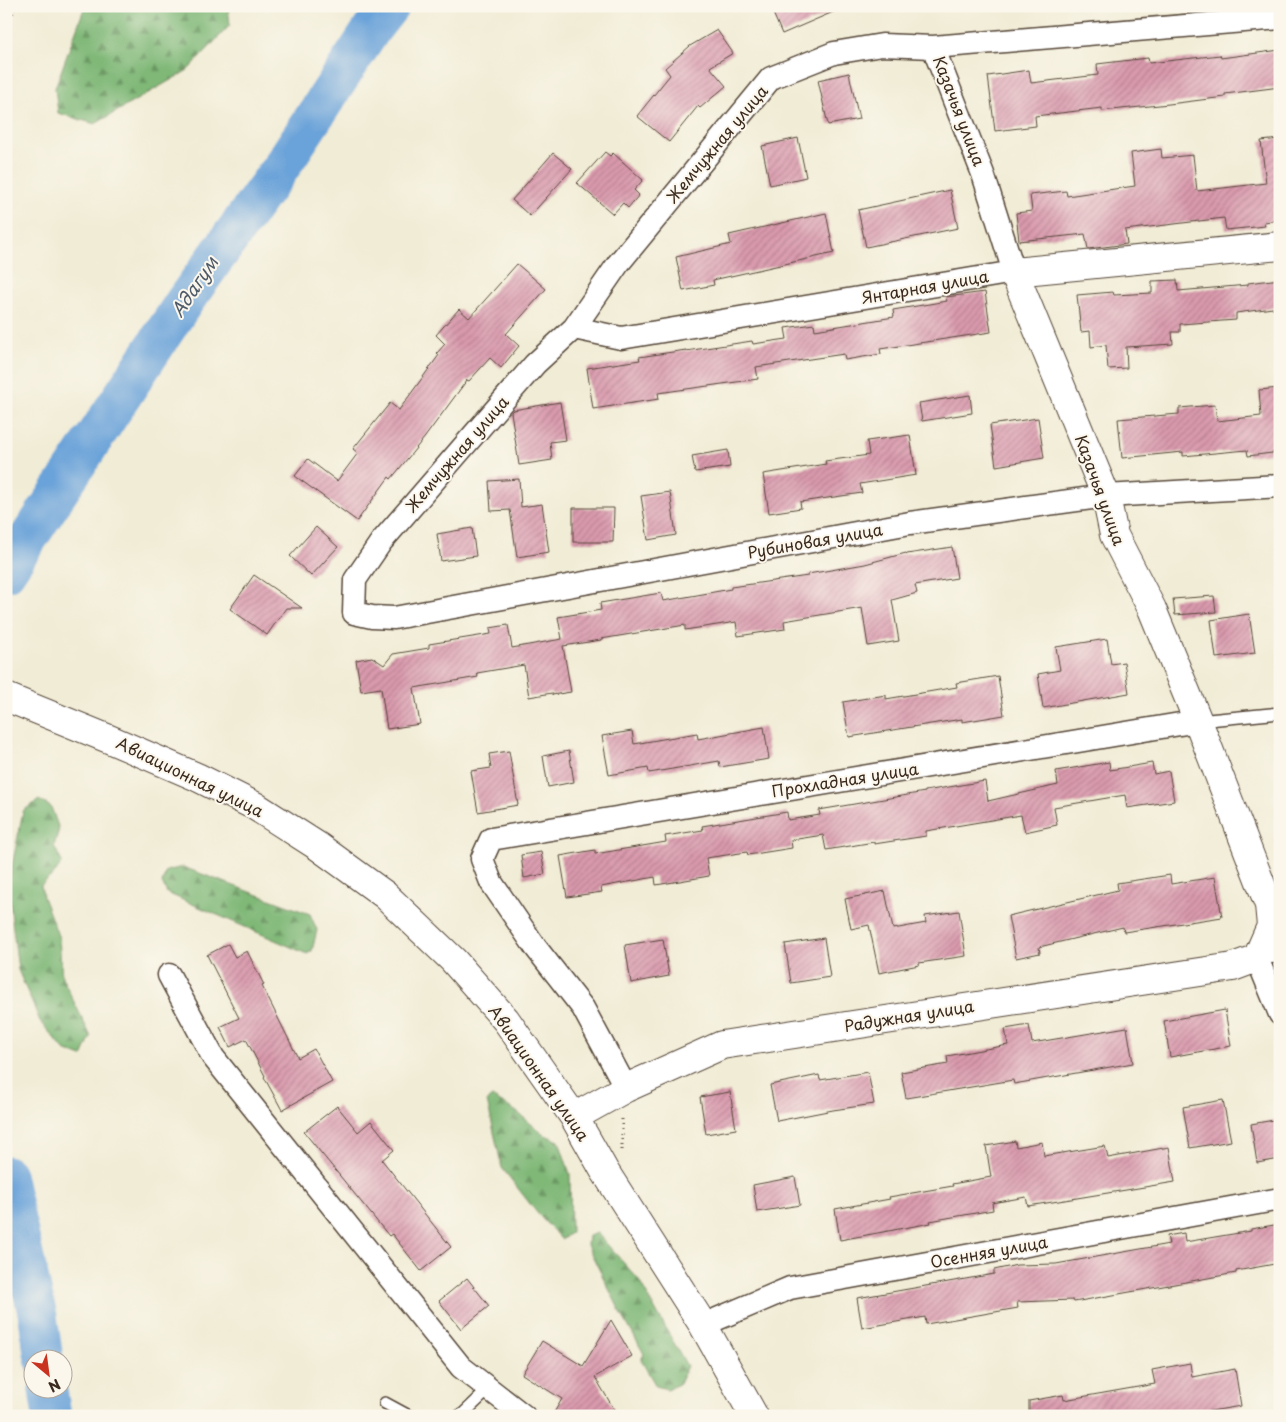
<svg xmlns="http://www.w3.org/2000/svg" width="1286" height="1422" font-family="'Playpen Sans',sans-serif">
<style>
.forest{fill:url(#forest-firs);stroke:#5d714a}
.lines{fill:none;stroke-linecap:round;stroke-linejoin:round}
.river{stroke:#6aa3d9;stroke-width:39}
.building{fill:url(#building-hatch)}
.service-casing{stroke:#564739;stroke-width:14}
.minor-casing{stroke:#564739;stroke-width:25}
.secondary-casing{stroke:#564739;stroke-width:30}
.path{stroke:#564739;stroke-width:3;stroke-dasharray:1 4;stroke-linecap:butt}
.service{stroke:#fff;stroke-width:11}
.minor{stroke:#fff;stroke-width:22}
.secondary{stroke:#fff;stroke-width:28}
.labels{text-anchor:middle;stroke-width:4;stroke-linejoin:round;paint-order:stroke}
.street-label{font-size:16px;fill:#3b2a1e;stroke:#fbf7ec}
.water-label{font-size:18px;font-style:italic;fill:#4e5a69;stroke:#fbf7ec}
</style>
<defs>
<pattern id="forest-firs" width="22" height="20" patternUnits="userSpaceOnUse" patternTransform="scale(1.25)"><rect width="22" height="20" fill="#7fb877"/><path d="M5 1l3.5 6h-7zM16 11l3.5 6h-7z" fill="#699661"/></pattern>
<pattern id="building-hatch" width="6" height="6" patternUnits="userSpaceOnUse" patternTransform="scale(1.25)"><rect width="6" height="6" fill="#da9aae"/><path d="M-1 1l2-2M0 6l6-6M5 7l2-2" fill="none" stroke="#b27e8d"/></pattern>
</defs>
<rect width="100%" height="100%" fill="#fbf7ec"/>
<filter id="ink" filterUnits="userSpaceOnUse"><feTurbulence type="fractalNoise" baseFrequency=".02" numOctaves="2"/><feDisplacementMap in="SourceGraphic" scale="10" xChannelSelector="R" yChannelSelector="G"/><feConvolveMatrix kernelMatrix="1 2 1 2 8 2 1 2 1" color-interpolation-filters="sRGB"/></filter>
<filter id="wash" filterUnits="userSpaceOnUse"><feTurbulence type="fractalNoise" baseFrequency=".0096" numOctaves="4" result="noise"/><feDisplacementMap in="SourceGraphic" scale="20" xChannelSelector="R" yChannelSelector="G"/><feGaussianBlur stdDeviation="1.12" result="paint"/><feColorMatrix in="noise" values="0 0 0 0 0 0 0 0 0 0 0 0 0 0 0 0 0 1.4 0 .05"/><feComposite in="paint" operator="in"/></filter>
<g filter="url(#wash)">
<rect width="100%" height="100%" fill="#f1ecd5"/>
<!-- forest -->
<path class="forest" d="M85,6h143l2,19 -42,45 -93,54 -37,-11 -3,-25z
M39,800l12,7 8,22 -5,17 8,16 -6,10 -15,13 2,12 16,41 3,39 29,60 -9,20 -18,-7 -24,-29 -22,-51 -10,-84 15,-75z
M183,867l127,47 7,16 -5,21 -5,3 -140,-61 -5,-10 4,-12z
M492,1097l25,15 26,22 16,7 11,33 1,59 -10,6 -23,-25 -36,-46 -15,-67z
M597,1233l41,46 49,87 -8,18 -12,5 -11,-3 -15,-26 3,-6 -23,-41 -34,-68 1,-9z"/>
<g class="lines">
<!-- river -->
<path class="river" d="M6,572l178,-270 95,-132 93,-141 18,-23
M6,1175l32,142 6,43
M48,1390l4,26"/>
</g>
<g id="blocks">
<!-- building -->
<path class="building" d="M770,6h77l-65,28z
M717,30l16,23 -23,14 16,19 -26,22 -2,-2 -29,36 -32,-26 33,-41 -5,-7 25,-22z
M1280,50v37l-55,7v3l-56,7 -67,7v-3l-67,8 1,10 -41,5 -7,-55 41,-6 2,13 67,-8 -1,-11 51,-6 1,5 71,-8 1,3z
M849,73l10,46 -31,6 -10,-45z
M798,138l8,39 -36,8 -8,-39z
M1280,139v81l-16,2 1,4 -39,4 -2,-12 -99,12 2,14 -39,5 -3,-15 -66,7 -3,-28 16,-2 -2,-16 36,-4 1,5 68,-10 -4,-33 30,-4 1,9 31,-3 4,36 69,-8 -5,-42z
M605,152l5,4 3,-3 30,27 -9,10 5,5 -11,13 -5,-5 -10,11 -36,-31z
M553,153l19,16 -42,47 -18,-16z
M950,190l8,38 -92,19 -8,-37z
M826,213l8,40 -121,27 1,5 -31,6 -7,-34 55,-13 -2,-9z
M517,264l29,25 -40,45 13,12 -18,22 -11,-10 -21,23 -2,-1 -42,57 -34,42 -2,-2 -32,44 -62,-45 13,-17 29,22 21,-28 -5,-4 37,-46 9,7 40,-55 -2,-2 8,-9 -9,-9 23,-26 10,9z
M1280,279v28l-44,6v7l-56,4v8h-8l1,12 -47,3 1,21 -19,1 -2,-24 -15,2 -1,-16 -9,1 -4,-37 36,-3 1,3 38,-2v-12l25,-1 1,11 70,-6v-2z
M985,292l6,40 -111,17 1,5 -36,6 -1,-6 -88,13 2,12 -100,14 1,6 -66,10 -6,-41 53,-8 -1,-3 47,-7v1l66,-10 1,3 34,-5 -2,-11 29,-4 1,6 79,-13 -1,-7 54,-9 -1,-4z
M1280,388v64l-32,4 -1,-6 -64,6v-4l-61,6 -4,-39 61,-5v-6l36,-3 2,16 44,-5 -2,-26z
M970,395l2,18 -50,8 -3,-18z
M560,402l6,38 -16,2 2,18 -33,5 -8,-53 2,-2z
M1038,418l6,40 -48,8 -6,-41z
M910,435l6,40 -56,9 2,9 -62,9 1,6 -32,5 -6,-39 63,-10 -1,-3 44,-6 -2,-14z
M728,450l2,17 -35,5 -3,-16z
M519,479l2,28 21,-3 7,48 -32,5 -7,-47 -19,1 -2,-30z
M670,492l6,43 -28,5 -7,-44z
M573,508h41l-1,34h-40z
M316,527l22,20 -27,29 -21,-20z
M472,528l4,28 -35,5 -4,-27z
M952,547l5,31 -42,7 2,8 -25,7 7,41 -31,5 -6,-38 -78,13 1,8 -47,7 -2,-14 -51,8v-5l-84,14v1l-38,6 8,46 -19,3v-2l-23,4 -5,-32 -47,8 1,4 -64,11 6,36 -33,5 -6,-41 -20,3 -5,-31 16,-3 12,8 9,-11 36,-6v-4l62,-10 -1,-6 18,-3 4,23 50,-9 -4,-22 43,-7 -1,-7 61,-10 2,8 68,-12v-2l77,-11v-2l57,-10 41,-11 1,1z
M254,575l48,33h-16l-19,27 -37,-26z
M1214,596l2,16 -41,3 -2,-16z
M1249,614l6,39 -39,5 -5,-38z
M1107,639l4,25 13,-2 5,31 -86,15 -5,-34 22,-4 -4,-23z
M998,676l6,39 -42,7v-3l-113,18 -6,-35 43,-7v4l71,-12 -1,-4z
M764,727l5,32 -49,8 -1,-6 -70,12 -1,-5 -39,7 -7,-39 30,-5 2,13 63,-11 1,6z
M509,751l9,54 -40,7 -7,-41 20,-3 -2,-14z
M569,751l5,31 -26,5 -5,-31z
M1109,762l1,8 42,-7 2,11 15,-3 5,30 -47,7 -2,-13 -71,12 3,18 -32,7 -4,-17 -95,16v5l-52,8v-2l-48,8 -3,-15 -32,5 1,8 -44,7 -1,-3 -41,6 3,18 -53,9 -1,-8 -54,10 1,5 -35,5 -7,-41 35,-6v4l71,-12 -1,-6 38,-6 -1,-4 85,-14 1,8 32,-5 -1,-5 106,-18v-1l60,-10 3,20 70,-16 -2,-14z
M541,852l4,22 -21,4 -3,-23z
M1170,875l1,9 44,-7 7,40 -98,15 -1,-5 -84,20 1,6 -24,5 -8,-42 110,-26 -1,-7z
M885,891l8,38 33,-6 -1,-7 34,-5 7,45 -47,7v2l-40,8 -10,-48 -18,4 -6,-30z
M824,938l6,39 -39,6 -6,-39z
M663,939l6,37 -38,7 -6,-38z
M228,944l7,13 12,-6 17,34 -2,1 36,72 16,-9 18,33 -50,28 -18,-33 1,-1 -19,-37 -16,8 -10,-20 19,-9 -32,-63z
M1225,1010l6,36 -61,11 -6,-36z
M1029,1025l3,18 95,-16 6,36 -119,21 -1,-4 -107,18 -5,-26 47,-8 -1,-8 61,-11 -3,-16z
M868,1072l6,32 -41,6 -56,11 -7,-36 49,-10 1,5z
M730,1092l6,37 -30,5 -6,-37z
M1223,1100l8,41 -41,7 -7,-41z
M337,1106l21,26 13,-11 23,29 -12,10 69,87 -30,24 -29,-37 -3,2 -85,-104z
M1280,1119v40l-23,4 -6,-39z
M1015,1141l1,6 26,-5 2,14 61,-10 3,12 61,-11 6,35 -147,24 -2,-9 -34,6 1,7 -63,11 1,2 -91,17 -5,-31 55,-10 -1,-2 64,-11 -1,-2 39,-7 -5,-31z
M795,1177l5,28 -43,7 -4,-27z
M1280,1224v39l-44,8v2l-162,29 -1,-2 -56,2 1,6 -92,16 -1,-7 -63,11 -5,-30 137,-24v-4l23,-5 39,-1 113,-20 -2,-8 17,-3 1,9 66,-11v-2z
M467,1278l22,28 -28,23 -22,-28z
M611,1320l21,36 -37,21 23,39h-66l10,-17 -40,-25 20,-33 41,25z
M1190,1363l2,14 43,-8 6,37 -60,10h-152v-15l34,-6 1,5 91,-16 -3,-14z"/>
</g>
</g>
<g filter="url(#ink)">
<use href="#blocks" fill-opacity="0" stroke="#564739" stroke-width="1"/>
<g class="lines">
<defs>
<path id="service" d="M1198,721l82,-8
M1259,958l21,-1
M385,1403l24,13
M459,1416l4,-2 26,-25"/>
<path id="minor" d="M1280,18l-347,29 -51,-2 -48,8 -63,25 -153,186 -44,64 -39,36 -154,178 -26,38 -1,33 18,4 22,1 516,-95 196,-27 174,-10
M574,328l47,10 393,-66 -31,-98 -50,-127
M1257,958l23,56
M169,975l44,82 248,310 63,49
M626,1088l-43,-80 -47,-60 -45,-66 -9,-23 9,-20 707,-118
M703,1325l87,-37 490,-89"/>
<path id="secondary" d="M6,697l103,42 88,38 58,29 64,41 66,48 68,65 53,60 68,97 30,53 99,155 51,91
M574,1117l52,-29 96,-43 511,-78 24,-9 14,-32 -2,-21 -71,-184 -46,-112 -38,-74 -8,-39 -92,-224 266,-26"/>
</defs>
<!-- service casing -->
<use href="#service" class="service-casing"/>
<!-- minor casing -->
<use href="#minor" class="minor-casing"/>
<!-- secondary casing -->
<use href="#secondary" class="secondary-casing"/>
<!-- path -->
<path class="path" d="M6,27l10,-21
M622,1119v33"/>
<!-- service -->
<use href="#service" class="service"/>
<!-- minor -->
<use href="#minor" class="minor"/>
<!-- secondary -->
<use href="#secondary" class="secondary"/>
</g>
</g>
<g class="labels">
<!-- street labels -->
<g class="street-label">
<text transform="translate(959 111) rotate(69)" y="6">Казачья улица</text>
<text transform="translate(717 144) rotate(-50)" y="6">Жемчужная улица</text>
<text transform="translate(925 287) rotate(-10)" y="6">Янтарная улица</text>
<text transform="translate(457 454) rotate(-49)" y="6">Жемчужная улица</text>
<text transform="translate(1100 490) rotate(70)" y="6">Казачья улица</text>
<text transform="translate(815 541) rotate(-10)" y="6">Рубиновая улица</text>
<text transform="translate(190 777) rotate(26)" y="6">Авиационная улица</text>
<text transform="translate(845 780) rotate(-9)" y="6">Прохладная улица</text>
<text transform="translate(909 1016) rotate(-9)" y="6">Радужная улица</text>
<text transform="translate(539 1073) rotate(55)" y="6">Авиационная улица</text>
<text transform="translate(989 1252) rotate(-10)" y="6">Осенняя улица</text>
</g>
<!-- water labels -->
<g class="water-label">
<text transform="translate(195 287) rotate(-56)" y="6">Адагум</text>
</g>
</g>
<!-- margin -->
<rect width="1286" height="1422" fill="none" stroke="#fbf7ec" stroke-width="25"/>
<!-- north arrow -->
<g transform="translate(48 1374) rotate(151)"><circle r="24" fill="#fbf7ec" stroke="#aea59a"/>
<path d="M0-4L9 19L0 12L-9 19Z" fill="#c8321e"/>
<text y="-8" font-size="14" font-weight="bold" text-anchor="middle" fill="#3b2a1e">N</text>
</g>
</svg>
